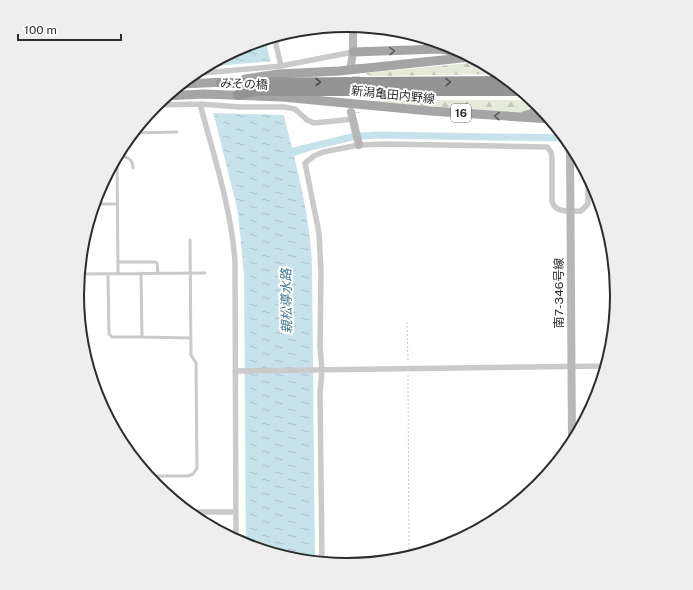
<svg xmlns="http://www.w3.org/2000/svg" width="693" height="590" font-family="'Public Sans','Noto Sans JP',sans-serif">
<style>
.forest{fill:url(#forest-firs)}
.water{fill:url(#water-ripples)}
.pier{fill:#fff}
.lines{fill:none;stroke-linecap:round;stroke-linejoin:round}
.canal{stroke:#c6e2ea;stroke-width:7}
.secondary-tunnel{stroke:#d5d5d5;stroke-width:8;stroke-dasharray:8 4;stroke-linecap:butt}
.path{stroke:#cacaca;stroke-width:1;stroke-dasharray:2 2;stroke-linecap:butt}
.lane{stroke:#cacaca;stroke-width:3}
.street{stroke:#cacaca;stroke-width:5.5}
.secondary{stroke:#b7b7b7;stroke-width:8}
.primary{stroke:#a5a5a5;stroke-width:9}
.highway{stroke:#949494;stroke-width:10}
.oneway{stroke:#5d5d5d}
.oneway2{stroke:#515151}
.labels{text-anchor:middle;stroke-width:4;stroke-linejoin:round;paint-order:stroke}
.shield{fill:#fff;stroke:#6c6c6c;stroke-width:1}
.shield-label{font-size:11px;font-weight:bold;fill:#2d2d2d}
.street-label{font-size:12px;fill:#2d2d2d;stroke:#fff}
.water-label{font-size:13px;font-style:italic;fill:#3c7a8e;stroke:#fff}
.rim{fill:none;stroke:#2d2d2d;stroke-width:2}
</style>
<defs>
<pattern id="forest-firs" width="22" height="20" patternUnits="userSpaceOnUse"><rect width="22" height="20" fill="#e5eada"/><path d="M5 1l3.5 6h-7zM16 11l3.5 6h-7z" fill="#c5c9bb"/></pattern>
<pattern id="water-ripples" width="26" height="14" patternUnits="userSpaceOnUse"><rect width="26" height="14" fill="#c6e2ea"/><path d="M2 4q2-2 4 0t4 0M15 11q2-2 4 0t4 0" fill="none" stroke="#aac2c9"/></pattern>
</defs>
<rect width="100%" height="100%" fill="#fff"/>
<!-- forest -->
<path class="forest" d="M480,62l21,12 -131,2 -5,-3z
M431,100h101l8,7 -16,6 -82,-5 -67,-7z"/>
<!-- water -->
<path class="water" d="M265,39l27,109 13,-3 2,7 -13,4c9,36 16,70 18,107l3,299 -21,-2 -48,-15 -2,-271 -6,-62 -36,-145 41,-22z"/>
<!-- pier -->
<path class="pier" d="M273,61l13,54 -75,-2 -10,-45 2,-1z"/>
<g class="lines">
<!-- canal -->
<path class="canal" d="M298,150l54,-13 24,-2 189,3"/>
<!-- secondary-tunnel -->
<path class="secondary-tunnel" d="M356,64v49"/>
<!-- path -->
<path class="path" d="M407,322l1,40
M408,375l1,182"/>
<!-- lane -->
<path class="lane" d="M132,133l45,-1
M117,155l1,118
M117,156c9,0 16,2 16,12
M93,204h24
M118,262h37l2,1 1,10
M141,273l1,64 49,1
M79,274l126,-1
M108,274l1,60 3,3h30
M147,476h41l5,-2 4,-6 -1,-105 -5,-8 -1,-115"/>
<!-- street -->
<path class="street" d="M274,36l7,30
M192,74l89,-8 72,-14
M200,104c14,52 31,104 35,157l1,279
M155,105l45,-1 40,3h45l10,2 12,11 7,3 40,-4
M235,371l371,-5
M187,512h48
M322,563l-2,-170 2,-23 -2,-23 1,-75 -2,-39 -14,-70 9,-7 9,-4 36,-7 28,-1 160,3 4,5 1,5v44l2,5c7,7 18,5 27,5l7,-7v-27"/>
<!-- secondary -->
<path class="secondary" d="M351,65l2,-13v-26
M351,112l8,33
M570,144l2,299"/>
<!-- primary -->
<path class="primary" d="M353,52l86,-3 7,1 16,7
M245,79l33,-5 61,-3 132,-14
M181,84l46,-2
M165,96l39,-2 78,3 148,14 120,8
M524,116l18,-6"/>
<!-- highway -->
<path class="highway" d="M221,83l288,-2
M238,95l18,-4h266"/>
</g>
<!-- one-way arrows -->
<defs><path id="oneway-chevron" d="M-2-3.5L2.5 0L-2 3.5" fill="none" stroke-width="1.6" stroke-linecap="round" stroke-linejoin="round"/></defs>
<g class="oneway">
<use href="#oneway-chevron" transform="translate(392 51) rotate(-2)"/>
<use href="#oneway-chevron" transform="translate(497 116) rotate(-176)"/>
</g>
<g class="oneway2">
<use href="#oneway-chevron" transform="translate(318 82)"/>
<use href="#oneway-chevron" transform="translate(448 82) rotate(-1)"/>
</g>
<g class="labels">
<!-- shield labels -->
<rect class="shield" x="451" y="104" width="20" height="18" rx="3"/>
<g class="shield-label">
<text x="461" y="117">16</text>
</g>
<!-- street labels -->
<g class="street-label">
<text transform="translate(244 84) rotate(2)" y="4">みその橋</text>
<text transform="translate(393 95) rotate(6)" y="4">新潟亀田内野線</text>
<text transform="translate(559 293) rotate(-90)" y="4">南7-346号線</text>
</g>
<!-- water labels -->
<g class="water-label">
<text transform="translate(286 301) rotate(-91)" y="5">親松導水路</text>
</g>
</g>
<!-- crop -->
<path d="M0 0H693V590H0ZM84 295a263 263 0 1 1 526 0a263 263 0 1 1-526 0Z" fill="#eee" fill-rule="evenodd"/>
<path class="rim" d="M84 295a263 263 0 1 1 526 0a263 263 0 1 1-526 0Z"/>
<!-- scale -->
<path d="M18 34v6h103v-6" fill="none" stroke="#2d2d2d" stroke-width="2"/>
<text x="24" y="34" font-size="12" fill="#2d2d2d" stroke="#ffffff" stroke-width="3" paint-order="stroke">100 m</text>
</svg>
